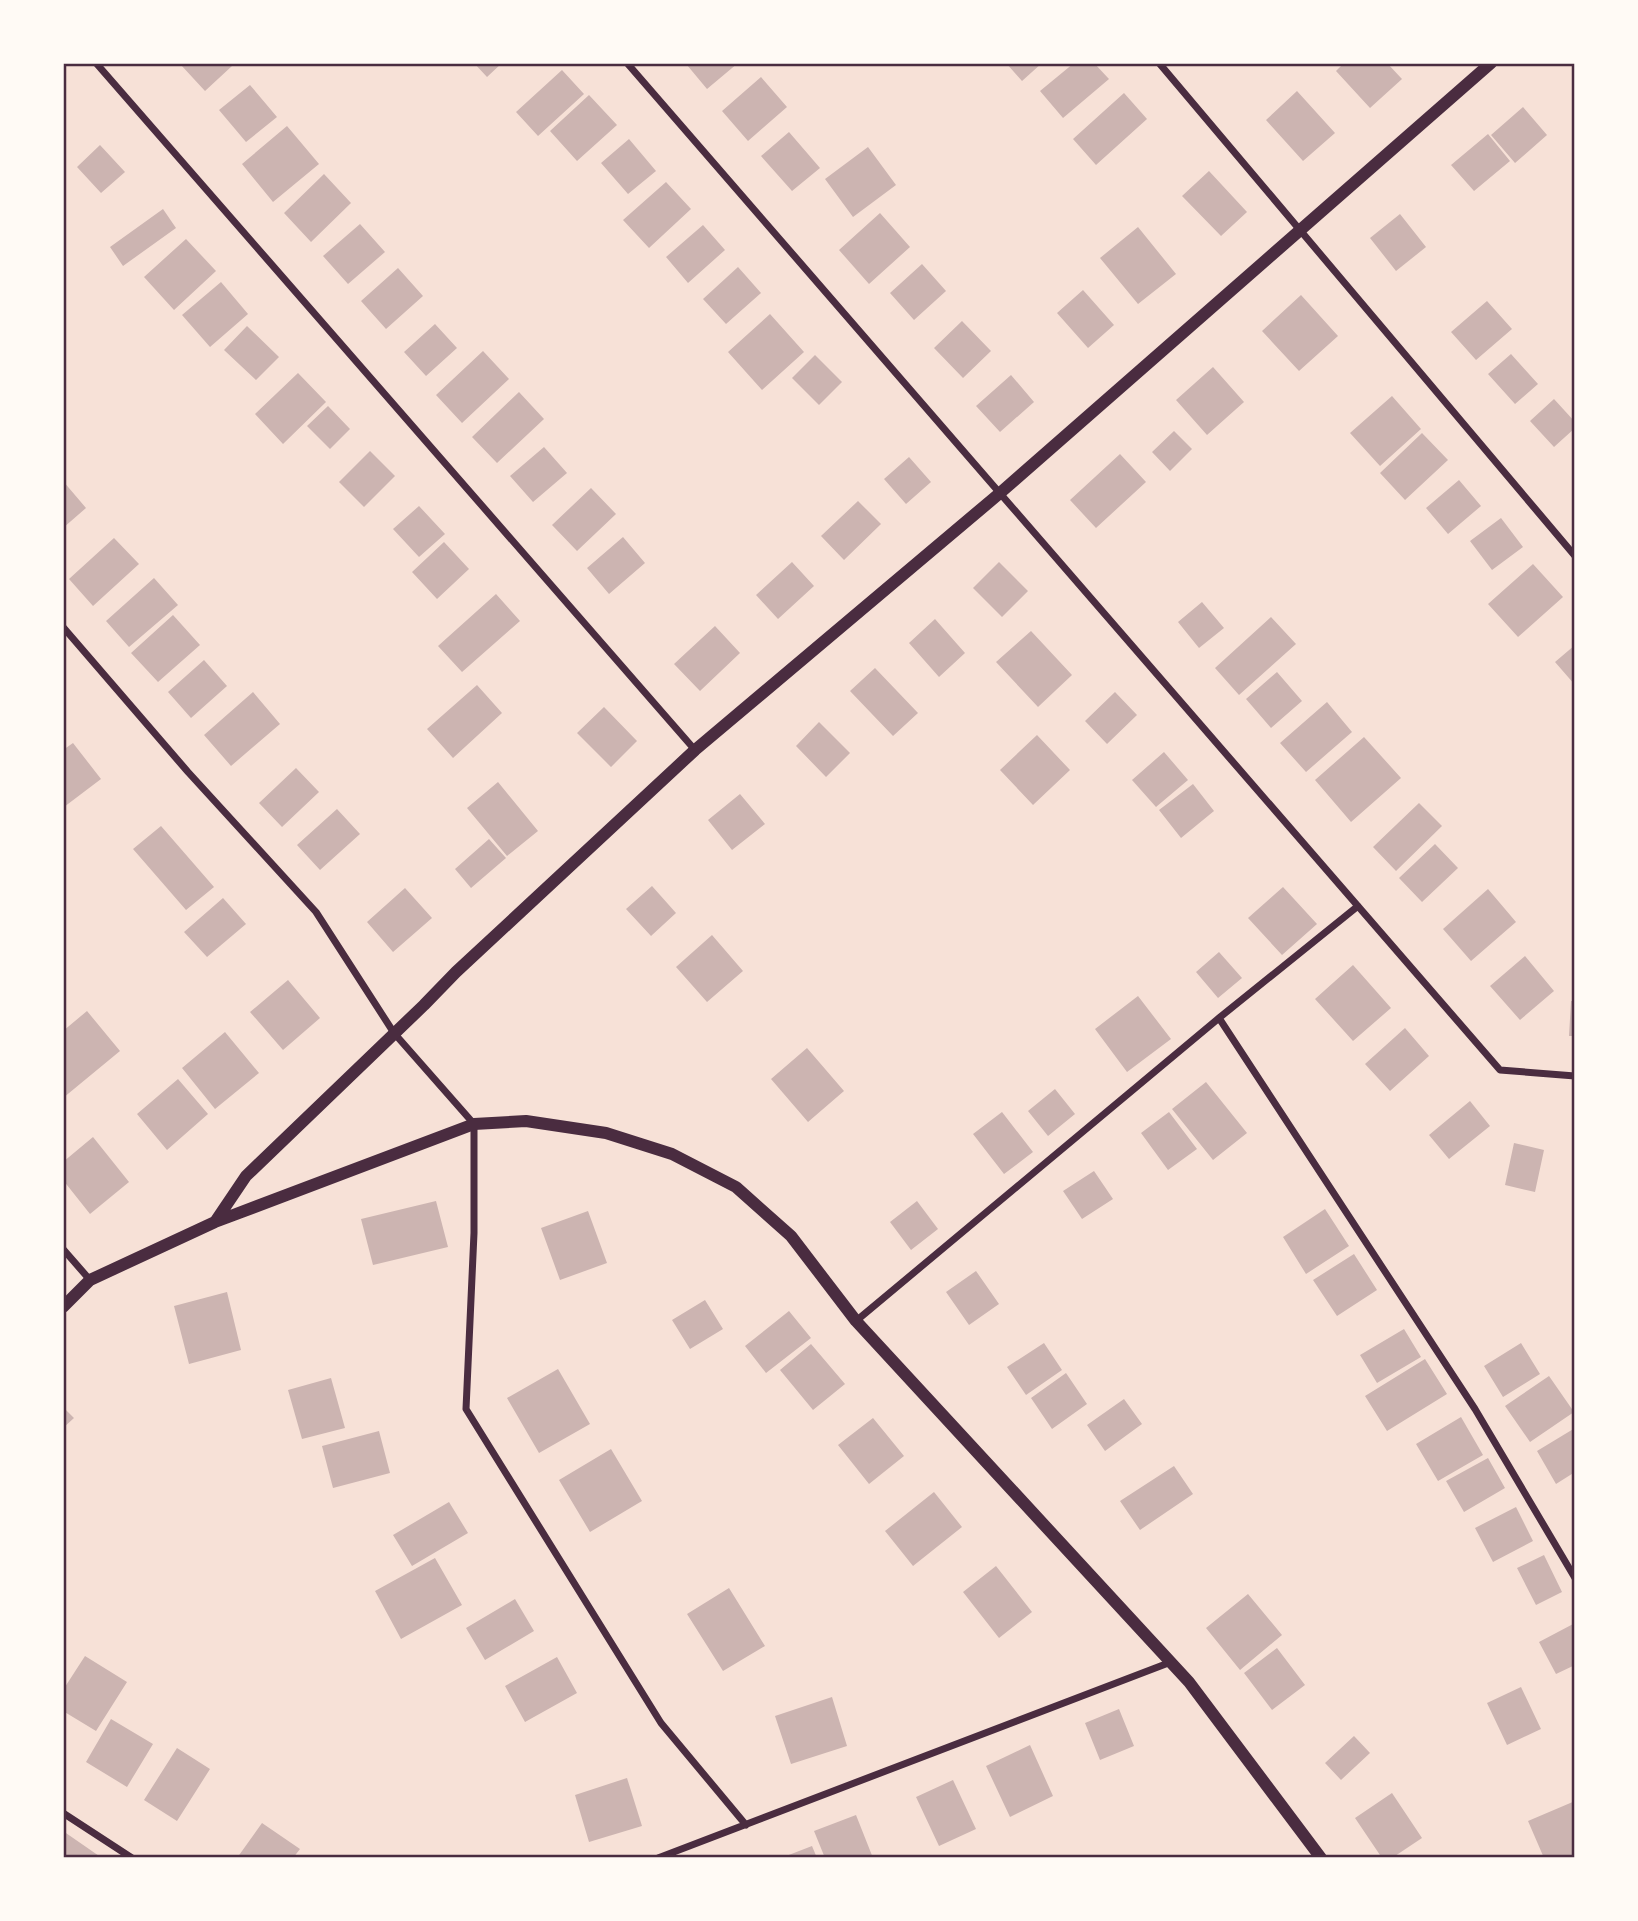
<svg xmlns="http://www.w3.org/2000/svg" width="1638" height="1921" font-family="'Noto Serif',serif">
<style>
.building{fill:#ccb4b1}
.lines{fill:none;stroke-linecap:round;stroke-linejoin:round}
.minor{stroke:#4a2c40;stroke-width:7}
.tertiary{stroke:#4a2c40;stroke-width:12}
.neatline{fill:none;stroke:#4a2c40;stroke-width:2.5}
</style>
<rect width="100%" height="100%" fill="#f7e1d7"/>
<!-- building -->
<path class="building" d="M183,63h47l2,3 -27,25 -24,-26z
M474,63h28l-15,14z
M690,63h48l-31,26 -20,-24z
M1006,63h36l-20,18z
M1074,63h20l15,16 -46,39 -23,-27z
M1344,63h43l15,16 -32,29 -34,-37z
M562,70l22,24 -46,42 -22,-24z
M761,77l26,30 -39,34 -26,-30z
M250,85l27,32 -31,25 -27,-32z
M1297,91l38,42 -32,28 -37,-41z
M1124,93l23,26 -51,46 -23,-26z
M589,95l28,30 -40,36 -27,-30z
M1523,107l24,28 -32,28 -24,-28z
M287,126l32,38 -46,38 -31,-38z
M789,132l31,36 -28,23 -31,-35z
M1488,134l22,27 -36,30 -23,-26z
M629,139l27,32 -28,23 -27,-31z
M100,145l25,27 -24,21 -24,-26z
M868,147l28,38 -43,32 -28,-38z
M1209,171l38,41 -26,24 -39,-40z
M324,174l27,29 -40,39 -27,-29z
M666,182l25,27 -42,39 -26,-28z
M163,209l13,19 -53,38 -13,-19z
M880,213l30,34 -41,37 -30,-34z
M1400,214l26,33 -30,24 -26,-33z
M360,224l25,28 -37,32 -25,-28z
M703,225l22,25 -37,33 -22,-26z
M1138,227l38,47 -38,30 -38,-46z
M186,239l30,32 -42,39 -30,-33z
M922,264l24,27 -32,29 -24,-27z
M738,267l23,26 -35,31 -23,-25z
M398,268l25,28 -37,33 -25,-28z
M221,282l27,32 -38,33 -28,-32z
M1083,290l31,35 -26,23 -31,-35z
M1301,295l37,41 -39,35 -37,-40z
M1487,301l25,28 -36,31 -25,-28z
M770,314l34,38 -42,38 -34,-38z
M962,321l29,30 -28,27 -29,-30z
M435,324l22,24 -31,28 -22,-24z
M247,326l32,31 -23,23 -32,-30z
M483,351l26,28 -47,44 -26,-28z
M1511,354l27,30 -23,20 -27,-30z
M815,355l27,27 -23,23 -27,-27z
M1213,367l31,35 -37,33 -31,-35z
M298,373l28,29 -43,42 -28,-30z
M1011,375l23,27 -34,30 -24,-26z
M519,392l25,27 -47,44 -25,-26z
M1392,396l29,33 -41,37 -30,-33z
M1554,399l21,23v6l-21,19 -24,-26z
M328,406l22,23 -20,20 -23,-23z
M1174,431l18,18 -22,22 -18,-19z
M1422,433l26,27 -43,40 -25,-27z
M544,447l23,26 -34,29 -23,-26z
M370,451l25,25 -31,31 -25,-25z
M1120,454l26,28 -50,46 -26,-28z
M909,457l22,25 -25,22 -22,-25z
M1459,480l22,26 -33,28 -22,-26z
M63,481l23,27 -23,20z
M591,488l25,26 -39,37 -25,-26z
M858,501l23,23 -37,36 -23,-24z
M419,506l26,28 -26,23 -26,-28z
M1501,518l22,29 -31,23 -22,-29z
M623,537l22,26 -36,31 -22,-26z
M114,538l25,26 -46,42 -24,-27z
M444,542l25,27 -32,30 -25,-27z
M792,562l22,24 -36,33 -22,-24z
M999,562l29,29 -26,26 -29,-29z
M1533,564l30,33 -45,40 -30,-33z
M154,578l24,27 -49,42 -23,-26z
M496,594l24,27 -58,51 -24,-26z
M1202,602l22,26 -25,20 -21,-26z
M173,615l27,30 -42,37 -27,-29z
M1271,617l25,27 -57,51 -24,-27z
M935,619l30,34 -26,24 -30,-34z
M715,626l25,27 -40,38 -26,-27z
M1031,631l41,44 -34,32 -42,-45z
M1575,645v40l-20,-23z
M204,660l23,26 -36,32 -23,-26z
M875,668l43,45 -25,23 -43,-45z
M1277,672l25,29 -31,27 -25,-29z
M477,685l25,28 -49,45 -26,-29z
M253,692l27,32 -49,42 -27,-31z
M1115,692l22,23 -30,29 -22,-23z
M1327,702l25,30 -46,40 -26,-29z
M604,707l33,34 -26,26 -34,-34z
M819,722l31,31 -24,24 -30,-31z
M1037,735l33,35 -37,35 -33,-35z
M1364,737l37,41 -50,44 -36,-42z
M73,743l28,36 -37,28 -1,-57z
M1164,752l24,28 -32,27 -24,-27z
M296,768l23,24 -37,35 -23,-24z
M498,782l40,49 -31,25 -40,-48z
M1193,784l21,27 -33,27 -22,-28z
M740,794l25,30 -33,26 -24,-30z
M1419,803l23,23 -46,45 -23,-24z
M337,809l23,25 -40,36 -23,-25z
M161,826l53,61 -28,23 -53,-61z
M489,839l17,19 -35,30 -16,-19z
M1435,844l23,24 -36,34 -23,-24z
M652,886l24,27 -25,23 -25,-27z
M1283,887l34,37 -35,31 -34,-37z
M405,888l27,30 -39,34 -26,-30z
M1488,889l28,33 -45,39 -28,-32z
M223,898l23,26 -39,33 -23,-25z
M712,935l31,36 -36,31 -31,-35z
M1219,952l23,26 -24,20 -22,-26z
M1525,956l29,35 -34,29 -30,-34z
M1353,965l38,43 -38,33 -38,-42z
M288,980l32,38 -37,32 -33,-38z
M1138,996l33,43 -44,33 -32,-43z
M1571,1001h4v35h-6z
M87,1011l33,40 -57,47v-67z
M1405,1028l24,28 -39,35 -25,-27z
M225,1032l34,41 -44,36 -33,-41z
M807,1048l37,43 -36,31 -37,-43z
M178,1079l30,35 -41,36 -30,-36z
M1206,1082l41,51 -34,27 -41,-51z
M1055,1089l20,25 -27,22 -20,-25z
M1470,1101l20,25 -41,33 -20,-24z
M1002,1112l31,40 -29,22 -31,-40z
M1169,1112l28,37 -29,21 -27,-37z
M93,1137l36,45 -39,32 -27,-34v-18z
M1514,1143l30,7 -9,42 -30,-7z
M1094,1171l19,28 -31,20 -19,-28z
M436,1201l12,46 -75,18 -12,-46z
M917,1201l21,28 -27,21 -21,-28z
M1325,1209l24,37 -43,28 -23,-37z
M588,1211l19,52 -47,17 -19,-52z
M1354,1254l23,36 -40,26 -24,-36z
M976,1271l23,33 -30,21 -23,-33z
M227,1292l14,58 -52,14 -15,-58z
M705,1300l18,29 -33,20 -18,-29z
M789,1311l22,27 -45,35 -21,-27z
M1404,1329l17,28 -44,26 -17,-28z
M1044,1343l18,27 -36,25 -19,-28z
M1521,1343l19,31 -37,23 -19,-31z
M811,1344l34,40 -32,26 -33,-40z
M1425,1359l22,35 -60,37 -22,-35z
M558,1369l32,55 -51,29 -32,-55z
M1066,1373l21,31 -35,25 -21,-31z
M1549,1376l25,36 -44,30 -25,-36z
M331,1378l14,50 -43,11 -14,-49z
M1124,1399l18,25 -37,27 -18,-26z
M63,1407l11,11 -11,10z
M1461,1417l22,38 -45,26 -22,-37z
M873,1418l31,38 -35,28 -31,-39z
M1575,1428v44l-19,12 -19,-33z
M379,1431l11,42 -57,15 -11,-42z
M611,1449l31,52 -52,31 -31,-52z
M1488,1458l17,30 -41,24 -18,-31z
M1174,1466l19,28 -53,36 -20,-29z
M934,1492l28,35 -49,39 -28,-35z
M449,1502l19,31 -56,33 -19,-31z
M1516,1507l17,34 -40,21 -18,-34z
M1544,1555l18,37 -26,13 -19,-37z
M435,1558l27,47 -61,34 -26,-48z
M996,1566l36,46 -33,26 -36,-46z
M729,1588l36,58 -42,25 -36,-57z
M1248,1594l34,41 -42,35 -34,-42z
M515,1599l19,32 -49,29 -19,-32z
M1575,1623v42l-19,9 -17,-32z
M1277,1648l28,37 -33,25 -28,-37z
M85,1656l42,26 -31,49 -33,-20v-21z
M557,1657l20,36 -52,29 -20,-36z
M1521,1687l20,42 -34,16 -20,-42z
M832,1697l15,49 -56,18 -16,-48z
M1119,1709l15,37 -34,14 -15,-37z
M111,1719l42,25 -26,43 -41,-25z
M1354,1736l16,17 -29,27 -16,-17z
M1030,1745l23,51 -43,21 -24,-51z
M177,1748l33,21 -33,52 -33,-21z
M627,1778l15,48 -53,16 -14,-47z
M953,1780l23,49 -37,17 -23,-49z
M1392,1793l30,45 -30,20h-10l-27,-40z
M1575,1801v57h-31l-16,-37z
M856,1815l17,43h-48l-11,-27z
M262,1823l38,26 -7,9h-56z
M63,1831l39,27h-39z
M812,1846l5,12h-36z"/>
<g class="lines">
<!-- minor -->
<path class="minor" d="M96,63l599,687
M627,63l873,1007 75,6
M1159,63l416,493
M63,627l125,145 128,140 78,121 80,91v109l-8,176 195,314 85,102
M1219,1018l256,391 100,169
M63,1249l27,31
M856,1321l363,-303 139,-112
M63,1813l69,45
M658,1858l513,-196"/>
<!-- tertiary -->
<path class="tertiary" d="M215,1222l31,-46 178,-171 32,-33 239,-222 305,-257 491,-430
M63,1307l27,-27 125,-58 259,-98 52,-3 80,12 66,21 64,33 55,49 65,85 333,361 132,176"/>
</g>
<!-- border -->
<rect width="1638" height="1921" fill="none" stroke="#fffaf5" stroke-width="130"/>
<rect x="65" y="65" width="1508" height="1791" class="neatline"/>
</svg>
